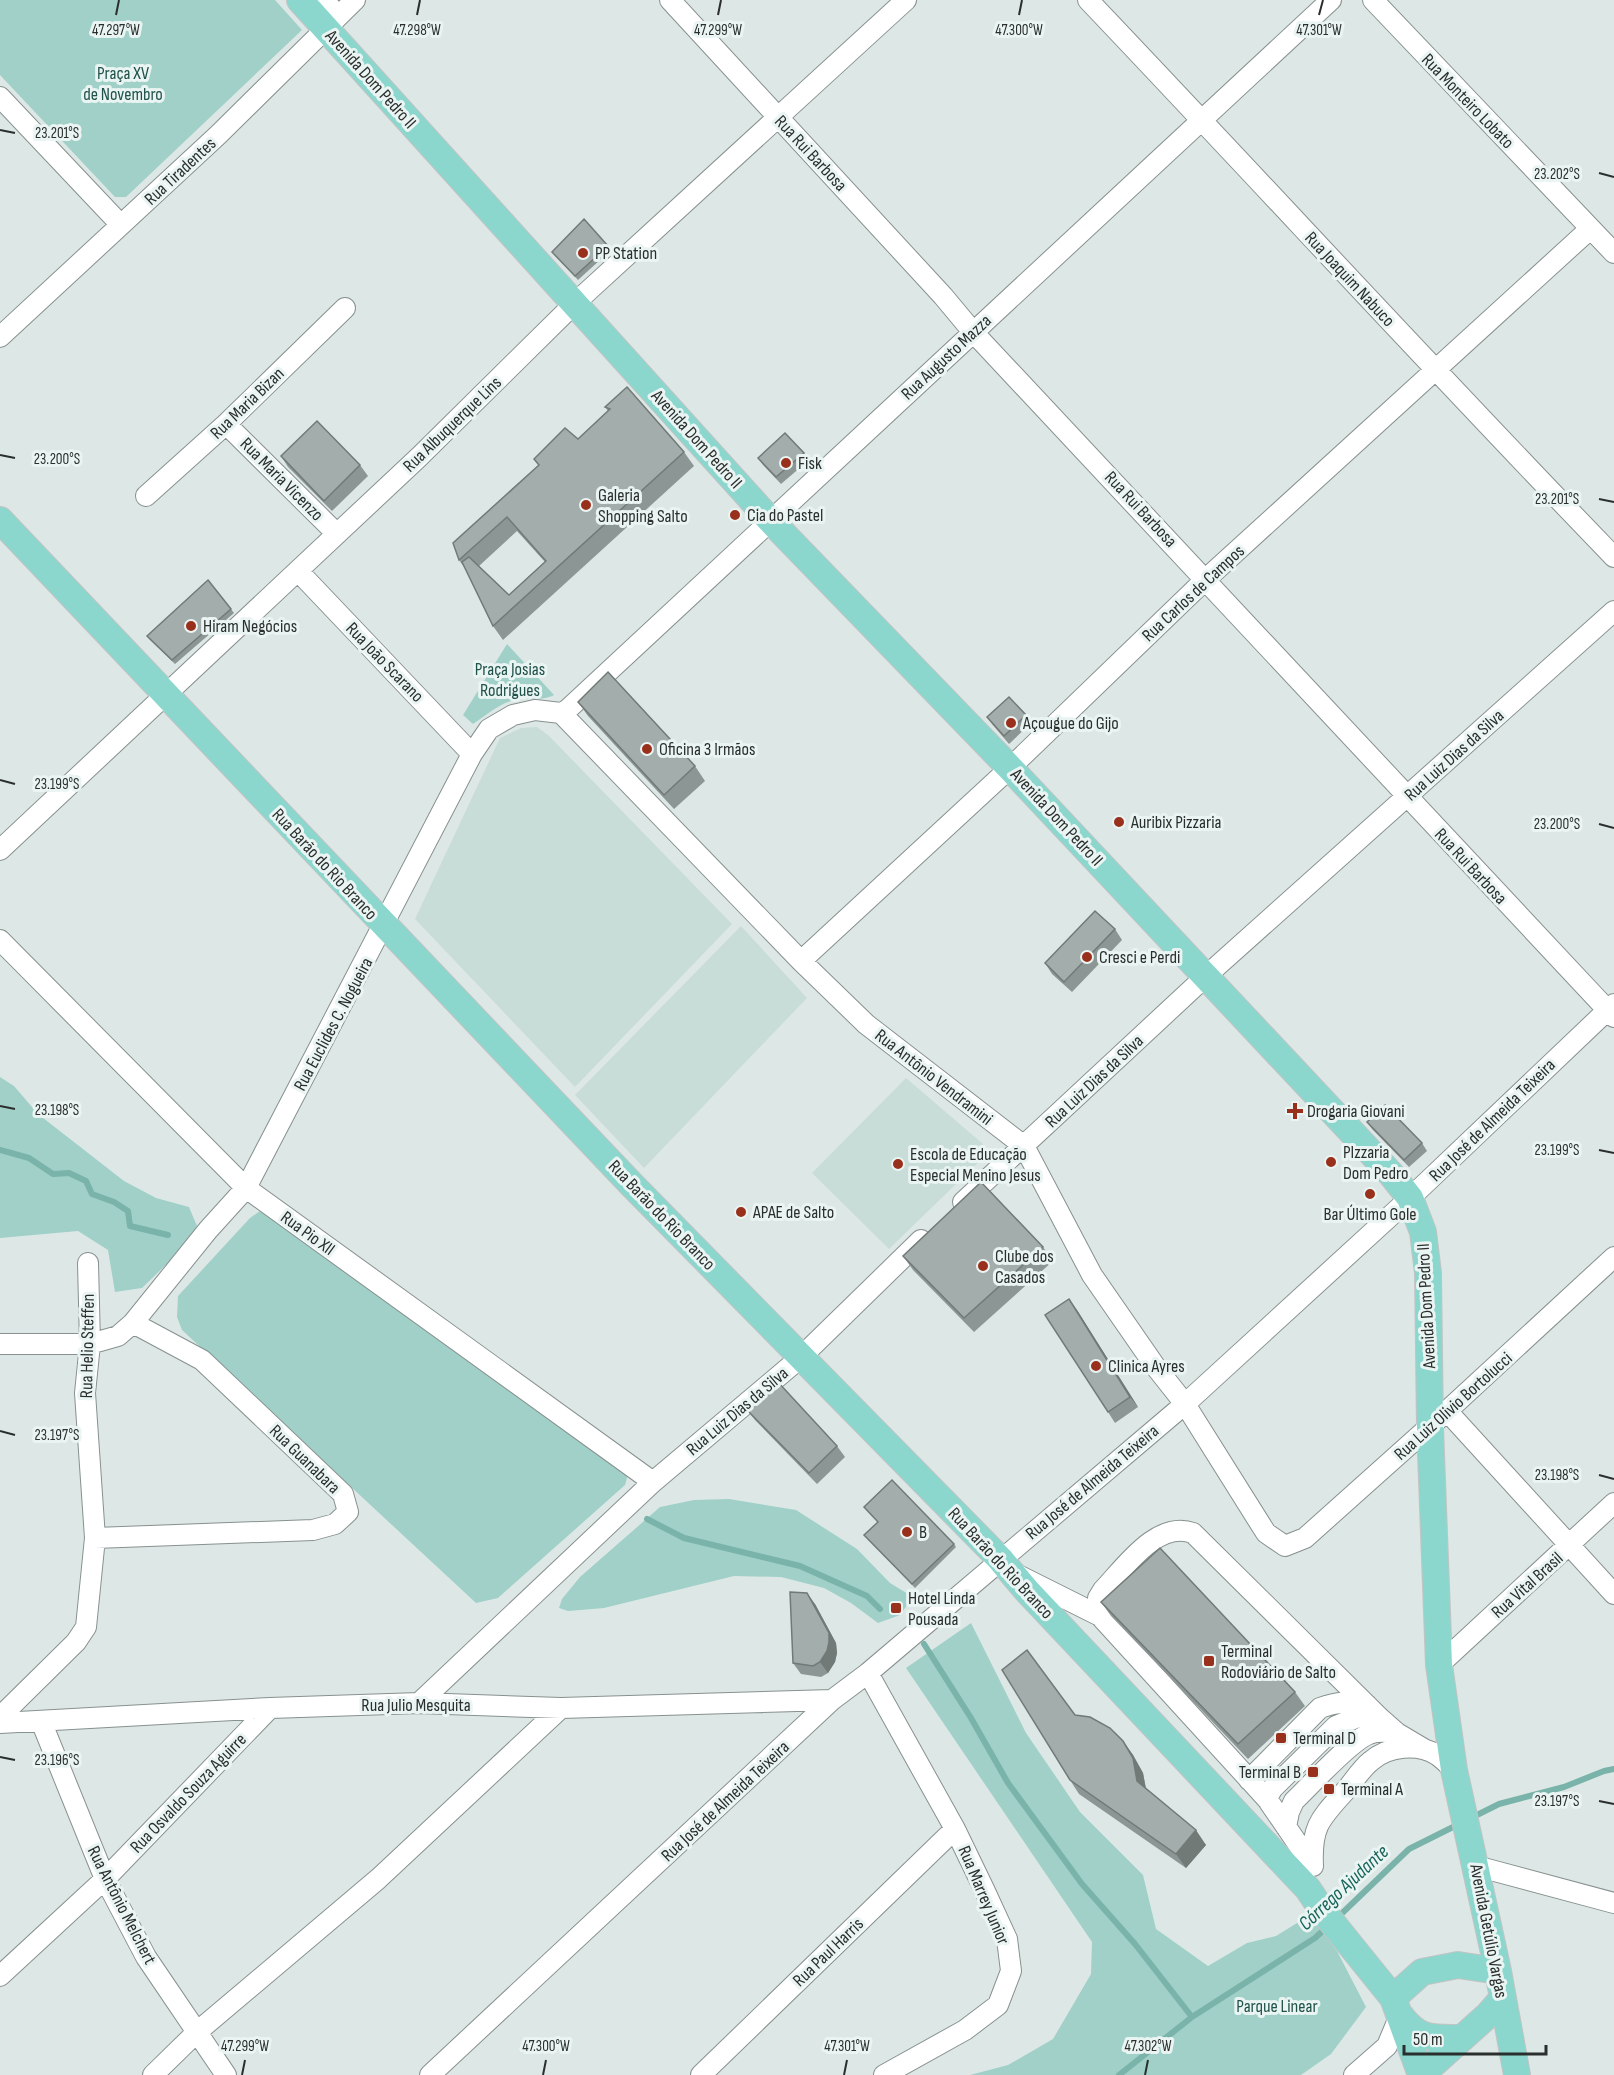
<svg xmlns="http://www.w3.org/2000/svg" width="1614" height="2075" font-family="'Sofia Sans Condensed',sans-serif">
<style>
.built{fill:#c8dcd8}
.green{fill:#a0d0c8}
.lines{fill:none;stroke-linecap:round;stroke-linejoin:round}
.stream{stroke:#79b3a9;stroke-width:6}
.minor-casing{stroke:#87918f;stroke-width:22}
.major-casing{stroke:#c3c4c4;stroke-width:28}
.minor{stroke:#fff;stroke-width:20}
.major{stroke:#8bd7cd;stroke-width:26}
.wall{fill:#8c9694;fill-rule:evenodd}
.shaded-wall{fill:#727a78}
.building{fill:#a3aeac;stroke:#727a78;stroke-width:1.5}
.ticks{fill:none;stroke:#2a2e2d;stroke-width:2}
.poi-dot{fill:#99301c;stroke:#eaf5f3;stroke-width:2}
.labels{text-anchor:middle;stroke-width:6;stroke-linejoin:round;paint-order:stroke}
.park-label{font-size:18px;fill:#20524a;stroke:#eaf5f3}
.street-label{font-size:18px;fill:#2a2e2d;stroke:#eaf5f3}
.poi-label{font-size:18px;fill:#2a2e2d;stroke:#eaf5f3;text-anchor:start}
.water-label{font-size:20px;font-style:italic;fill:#17645a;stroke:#eaf5f3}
.ticks-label{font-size:15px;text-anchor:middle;fill:#2a2e2d;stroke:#eaf5f3;stroke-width:6;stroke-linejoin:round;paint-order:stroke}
</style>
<rect width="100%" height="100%" fill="#dde8e6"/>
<!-- built -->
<path class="built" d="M537,727l11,8 184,189 -157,163 -160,-168 85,-181 21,-10z
M741,926l66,72 -163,170 -69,-73z
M906,1078l77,66 2,12 -96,93 -77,-76z"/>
<!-- green -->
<path class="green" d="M0,0h275l27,30 -176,167h-11l-115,-122z
M507,644l47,51c-13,7 -28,1 -43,6 -13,4 -26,15 -38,23l-10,-9z
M0,1077l14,9 24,28 86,67 32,17 33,9 8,19 -19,27 -36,35 -27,4 -7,-42 -30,-19 -78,7z
M260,1211l368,263 -3,11 -127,113 -22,5 -294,-273 -5,-13 1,-21 72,-78z
M729,1499l67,11 61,39 33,34 23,14 -13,18 -22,8 -27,-20 -27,-15 -43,-11 -47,-1 -130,32 -36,3 -9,-3 3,-9 18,-22 80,-70 34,-7z
M971,1623l55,110 54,79 63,63 13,54 52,37 39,-23 29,-7 34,-21 27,36 29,56 -35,47 -30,21h-331l38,-10 45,-26 38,-65 1,-32 -186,-274z"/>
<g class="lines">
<!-- stream -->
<path class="stream" d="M0,1150l29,8 24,16 16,-1 17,8 6,13 22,8 14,9 2,15 38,9
M647,1519l37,19 116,28 67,30 13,13
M924,1644l47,74 37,65 74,101 53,60 57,73
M1471,1818l28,-14 65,-17 40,-16 10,-2
M1336,1919l73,-70 50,-25
M1119,2075l73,-58 123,-79 13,-12"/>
<defs>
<path id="minor" d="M324,0l14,16
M670,0l273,296 30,36 641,685
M1088,0c176,185 348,373 526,557
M1373,0l241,253
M0,97l121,128
M0,337l218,-202 137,-135
M226,424l111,110
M146,496l80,-72 119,-116
M298,571l174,183
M561,713l240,248 65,63 158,122 68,129 63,91 30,38 81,129 19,13 20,-8 142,-127 167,-154
M561,713l6,-3 764,-710
M0,850l419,-393 156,-154 331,-303
M0,940l246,248 407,294
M801,961l209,-193 196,-189 384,-350
M963,1202l243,-226 408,-365
M0,1344h90l28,-8 15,-13 75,-93 38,-42 226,-434 17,-25 24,-14 22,-5 26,3
M1447,1411l167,183
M95,1538l218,-8 22,-6 13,-12 -5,-18 -141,-134 -69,-37
M1016,1574l84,42
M1439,1665l175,-162
M868,1673l87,156 29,60 23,50 4,32 -13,34 -33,25 -81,45
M419,1703l234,-221 147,-124 121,-118
M0,1717l76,-75 10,-15 9,-89 -10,-145 5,-49 -2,-81
M41,1721l64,158 41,78 80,118
M0,1723l270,-15 149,-5 142,5 271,-8
M1249,1780l71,-72c19,-7 27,-6 47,-3
M1267,1799l5,-10 64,-63 22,-9 22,1
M1286,1827l3,-15 5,-11c17,-16 56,-60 75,-67 10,-4 18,-2 28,-1
M1313,1866l-46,-67 -167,-183 -2,-18 5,-8c22,-23 54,-70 90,-57l187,185 17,15 27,16
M1313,1866c-2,-41 8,-48 34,-77 8,-10 15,-21 24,-28 17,-15 47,-18 66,-6 6,4 12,10 17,15
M1476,1866l138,37
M0,1976l105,-97 165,-171
M153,2075l44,-43 181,-153 183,-171
M430,2075l402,-375 36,-27 317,-269 225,-206 204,-194
M701,2075l254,-246
M1354,2075l33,-29 13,-31"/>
<path id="major" d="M300,0l470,520 240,248 381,406 19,24 13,34 5,41 2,154 9,238 15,105 44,201 19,104
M0,520l632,665 368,374 27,32 281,298 14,21 71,88 28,77
M1393,1998l29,-26 36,-7 40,6
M1400,2015c19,25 31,23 61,23
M1421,2075l67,-60 14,-16"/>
</defs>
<!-- minor casing -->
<use href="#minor" class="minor-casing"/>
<!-- major casing -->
<use href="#major" class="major-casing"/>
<!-- minor -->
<use href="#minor" class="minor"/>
<!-- major -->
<use href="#major" class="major"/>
</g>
<!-- wall -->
<path class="wall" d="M608,246l3,4 -33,30 -26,-28z
M605,407l79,45 10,14 -191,174 -10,-14 -26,-55 -8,-11 80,-94 -5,-7 44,-20 30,-28zM517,531l28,31 -36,33 -30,-29z
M804,453l5,7 -28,24 -18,-19 -5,-7z
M281,456l79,9 8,11 -36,35 -44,-44z
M208,580l26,33 -59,51 -25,-24 -3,-4z
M578,702l117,64 10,15 -31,28 -86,-93z
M1026,715l5,8 -22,21 -17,-20 -5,-7z
M1115,929l7,11 -50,52 -20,-18 -7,-11z
M1367,1122l55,21 5,8 -18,16 -37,-38z
M1043,1247l10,14 -79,71 -61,-62 -10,-14z
M1077,1310l61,97 -23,16 -7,-11z
M747,1410l90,36 8,11 -28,27 -62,-64z
M864,1507l90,37 2,3 -41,41 -51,-53 14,-13z
M1101,1602l194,90 10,14 -57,53 -137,-143z
M815,1604l21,39 1,10 -2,9 -7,11 -7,4 -20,-3 -8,-11z
M1075,1715l48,26 10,14 10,18 3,15 60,57 -20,23 -107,-74 -9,-14z"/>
<!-- shaded-wall -->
<path class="shaded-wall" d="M1069,1299l8,11 61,97 -8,-10z
M807,1593l8,11 21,39 1,10 -2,9 -7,11 -8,-11z
M1123,1741l10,14 10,18 4,23 -10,-15z
M1196,1830l10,15 -20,23 -10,-14z"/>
<!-- building -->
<path class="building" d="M584,219l24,27 -33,30 -23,-24z
M627,387l57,65 -191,174 -31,-64 7,-5 40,38 37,-34 -39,-44 -48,43 -6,-17 86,-78 -5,-6 31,-31 13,11 32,-30 -5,-2z
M317,421l43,44 -36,36 -43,-45z
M785,433l19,20 -28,24 -18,-19z
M208,580l23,29 -59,51 -25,-24z
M608,672l87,94 -31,29 -86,-93z
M1009,697l17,18 -22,21 -17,-19z
M1095,911l20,18 -51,53 -19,-19z
M1385,1105l37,38 -18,17 -37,-38z
M981,1182l62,65 -79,71 -61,-62z
M1069,1299l61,98 -22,15 -63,-97z
M777,1381l60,65 -28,27 -62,-63z
M892,1480l62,64 -42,40 -48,-49 14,-13 -14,-15z
M1160,1548l135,144 -57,52 -137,-142z
M790,1592l17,1 22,40v9l-2,9 -7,11 -7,4 -20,-3z
M1027,1650l48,65 15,2 20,11 13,13 10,17 4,23 59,49 -20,24 -106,-74 -68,-110z"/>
<!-- ticks -->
<path class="ticks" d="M116,15l3,-15M417,15l3,-15M718,15l3,-15M1019,15l3,-15M1319,15l4,-15M0,130l15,3M1599,173l15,4M0,455l15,3M1599,499l15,3M0,780l15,4M1599,824l15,4M0,1106l15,3M1599,1150l15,3M0,1431l15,4M1599,1475l15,4M0,1757l15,3M1599,1801l15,3M242,2075l3,-15M543,2075l3,-15M844,2075l3,-15M1145,2075l3,-15"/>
<!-- markers -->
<g class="poi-dot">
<circle cx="583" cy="253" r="6"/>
<circle cx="786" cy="463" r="6"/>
<circle cx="586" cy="505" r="6"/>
<circle cx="735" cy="515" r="6"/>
<circle cx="191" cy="626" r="6"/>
<circle cx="1011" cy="723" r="6"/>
<circle cx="647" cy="749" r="6"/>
<circle cx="1119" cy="822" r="6"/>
<circle cx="1087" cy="957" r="6"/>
<path d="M1292 1102h6v6h6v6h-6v6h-6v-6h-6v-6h6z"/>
<circle cx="1331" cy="1162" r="6"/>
<circle cx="898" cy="1164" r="6"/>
<circle cx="1370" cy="1194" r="6"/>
<circle cx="741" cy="1212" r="6"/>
<circle cx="983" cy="1266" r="6"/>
<circle cx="1096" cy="1366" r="6"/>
<circle cx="907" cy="1532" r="6"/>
<rect x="890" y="1602" width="12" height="12" rx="3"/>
<rect x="1203" y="1655" width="12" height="12" rx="3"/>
<rect x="1275" y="1732" width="12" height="12" rx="3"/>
<rect x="1307" y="1766" width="12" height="12" rx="3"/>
<rect x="1323" y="1783" width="12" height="12" rx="3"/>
</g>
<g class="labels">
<!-- park labels -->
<g class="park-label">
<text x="123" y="79">Praça XV<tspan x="123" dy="21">de Novembro</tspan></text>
<text x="510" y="675">Praça Josias<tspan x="510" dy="21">Rodrigues</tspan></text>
<text x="1277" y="2012">Parque Linear</text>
</g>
<!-- street labels -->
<g class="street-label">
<text transform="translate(371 79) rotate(48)" y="6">Avenida Dom Pedro II</text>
<text transform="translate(1468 101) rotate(46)" y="6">Rua Monteiro Lobato</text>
<text transform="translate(811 153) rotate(47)" y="6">Rua Rui Barbosa</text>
<text transform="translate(180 171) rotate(-43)" y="6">Rua Tiradentes</text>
<text transform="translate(1350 279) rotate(47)" y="6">Rua Joaquim Nabuco</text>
<text transform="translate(946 357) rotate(-43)" y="6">Rua Augusto Mazza</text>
<text transform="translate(247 403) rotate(-44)" y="6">Rua Maria Bizan</text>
<text transform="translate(452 424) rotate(-44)" y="6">Rua Albuquerque Lins</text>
<text transform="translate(697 439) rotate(48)" y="6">Avenida Dom Pedro II</text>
<text transform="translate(282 479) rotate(45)" y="6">Rua Maria Vicenzo</text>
<text transform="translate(1141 509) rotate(47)" y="6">Rua Rui Barbosa</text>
<text transform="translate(1193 593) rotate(-43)" y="6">Rua Carlos de Campos</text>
<text transform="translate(385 662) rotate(46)" y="6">Rua João Scarano</text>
<text transform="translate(1454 755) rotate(-42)" y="6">Rua Luiz Dias da Silva</text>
<text transform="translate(1057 817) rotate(47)" y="6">Avenida Dom Pedro II</text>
<text transform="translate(325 864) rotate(47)" y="6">Rua Barão do Rio Branco</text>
<text transform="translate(1471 866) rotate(47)" y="6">Rua Rui Barbosa</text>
<text transform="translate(333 1024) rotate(-62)" y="6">Rua Euclides C. Nogueira</text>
<text transform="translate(934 1077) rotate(38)" y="6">Rua Antônio Vendramini</text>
<text transform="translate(1094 1081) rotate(-43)" y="6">Rua Luiz Dias da Silva</text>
<text transform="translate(1492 1120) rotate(-44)" y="6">Rua José de Almeida Teixeira</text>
<text transform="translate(662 1215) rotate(46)" y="6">Rua Barão do Rio Branco</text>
<text transform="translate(308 1233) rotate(36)" y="6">Rua Pio XII</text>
<text transform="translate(1426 1306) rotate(-93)" y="6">Avenida Dom Pedro II</text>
<text transform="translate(87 1346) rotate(-89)" y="6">Rua Helio Steffen</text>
<text transform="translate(1453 1406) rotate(-42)" y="6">Rua Luiz Olivio Bortolucci</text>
<text transform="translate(737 1411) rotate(-40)" y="6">Rua Luiz Dias da Silva</text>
<text transform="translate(305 1459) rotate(44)" y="6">Rua Guanabara</text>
<text transform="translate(1092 1482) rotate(-40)" y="6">Rua José de Almeida Teixeira</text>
<text transform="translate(1001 1563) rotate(47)" y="6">Rua Barão do Rio Branco</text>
<text transform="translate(1527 1585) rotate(-42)" y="6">Rua Vital Brasil</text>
<text x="416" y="1711">Rua Julio Mesquita</text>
<text transform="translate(188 1793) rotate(-46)" y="6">Rua Osvaldo Souza Aguirre</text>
<text transform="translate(725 1801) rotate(-43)" y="6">Rua José de Almeida Teixeira</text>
<text transform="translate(984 1895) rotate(67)" y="6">Rua Marrey Junior</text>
<text transform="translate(122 1905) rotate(63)" y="6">Rua Antônio Melchert</text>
<text transform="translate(1489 1931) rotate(79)" y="6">Avenida Getúlio Vargas</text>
<text transform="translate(828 1952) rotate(-44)" y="6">Rua Paul Harris</text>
</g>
<!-- poi labels -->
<g class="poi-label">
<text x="595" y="259">PP Station</text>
<text x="798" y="469">Fisk</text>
<text x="598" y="501">Galeria<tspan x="598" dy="21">Shopping Salto</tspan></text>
<text x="747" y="521">Cia do Pastel</text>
<text x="203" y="632">Hiram Negócios</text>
<text x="1023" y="729">Açougue do Gijo</text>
<text x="659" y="755">Oficina 3 Irmãos</text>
<text x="1131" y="828">Auribix Pizzaria</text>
<text x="1099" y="963">Cresci e Perdi</text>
<text x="1307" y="1117">Drogaria Giovani</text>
<text x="1343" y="1158">PIzzaria<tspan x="1343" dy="21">Dom Pedro</tspan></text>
<text x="910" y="1160">Escola de Educação<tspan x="910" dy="21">Especial Menino Jesus</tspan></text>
<text x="753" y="1218">APAE de Salto</text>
<text x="1370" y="1220" text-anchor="middle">Bar Último Gole</text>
<text x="995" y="1262">Clube dos<tspan x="995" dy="21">Casados</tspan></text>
<text x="1108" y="1372">Clinica Ayres</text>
<text x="919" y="1538">B</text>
<text x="908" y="1604">Hotel Linda<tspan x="908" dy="21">Pousada</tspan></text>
<text x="1221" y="1657">Terminal<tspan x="1221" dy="21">Rodoviário de Salto</tspan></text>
<text x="1293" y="1744">Terminal D</text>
<text x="1301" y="1778" text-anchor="end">Terminal B</text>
<text x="1341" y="1795">Terminal A</text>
</g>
<!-- water labels -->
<g class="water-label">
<text transform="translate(1343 1887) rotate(-43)" y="7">Córrego Ajudante</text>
</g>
</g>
<g class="ticks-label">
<text x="116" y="35">47.297°W</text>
<text x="417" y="35">47.298°W</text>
<text x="718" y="35">47.299°W</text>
<text x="1019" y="35">47.300°W</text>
<text x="1319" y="35">47.301°W</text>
<text x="57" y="138">23.201°S</text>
<text x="1557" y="179">23.202°S</text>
<text x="57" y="464">23.200°S</text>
<text x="1557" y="504">23.201°S</text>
<text x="57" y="789">23.199°S</text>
<text x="1557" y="829">23.200°S</text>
<text x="57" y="1115">23.198°S</text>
<text x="1557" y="1155">23.199°S</text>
<text x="57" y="1440">23.197°S</text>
<text x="1557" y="1480">23.198°S</text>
<text x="57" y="1765">23.196°S</text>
<text x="1557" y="1806">23.197°S</text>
<text x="245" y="2051">47.299°W</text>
<text x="546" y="2051">47.300°W</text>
<text x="847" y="2051">47.301°W</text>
<text x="1148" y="2051">47.302°W</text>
</g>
<!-- scale -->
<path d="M1404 2045v9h142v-9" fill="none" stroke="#2a2e2d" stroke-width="3"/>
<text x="1413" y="2045" font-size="18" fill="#2a2e2d" stroke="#eaf5f3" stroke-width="4.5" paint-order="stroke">50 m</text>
</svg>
